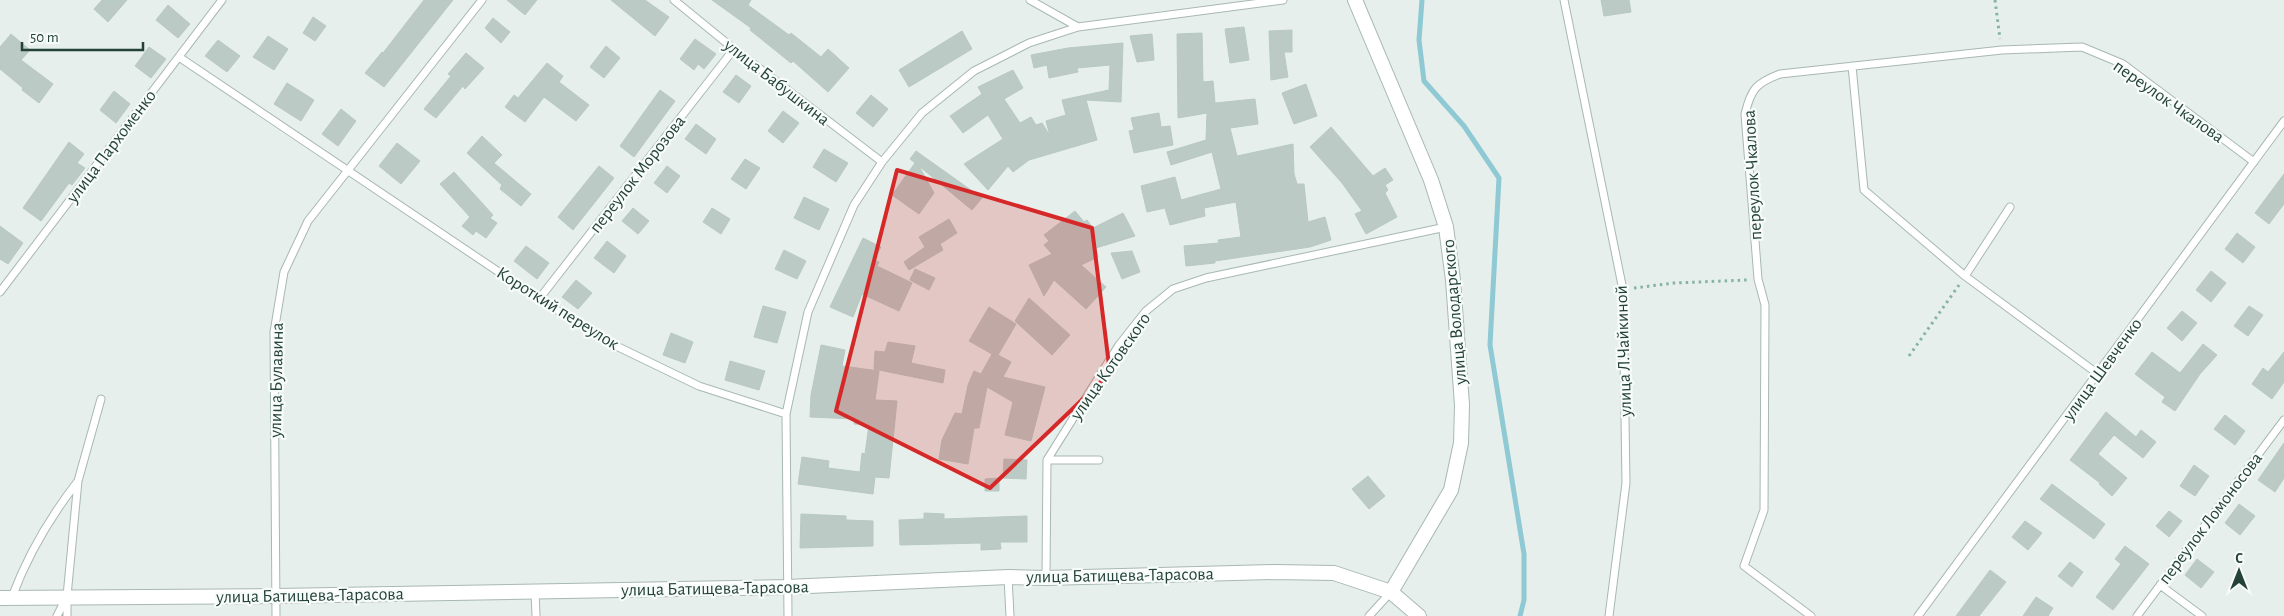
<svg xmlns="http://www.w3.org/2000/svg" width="2284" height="616" font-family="'Alegreya Sans',sans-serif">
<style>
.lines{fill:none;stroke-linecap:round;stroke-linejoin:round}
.stream{stroke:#8ec9d4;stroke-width:5}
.building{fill:#bbcac4;stroke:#b8c9c2}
.service-casing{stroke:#a8b8b2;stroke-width:9}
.minor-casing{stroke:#a8b8b2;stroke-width:16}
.path{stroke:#86b3a5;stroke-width:3;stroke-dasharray:2.5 4;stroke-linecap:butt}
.service{stroke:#fff;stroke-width:7}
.minor{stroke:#fff;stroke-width:14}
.marked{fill:#d62828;fill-opacity:0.2;stroke:#d62828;stroke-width:4;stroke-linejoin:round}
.labels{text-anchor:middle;stroke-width:4.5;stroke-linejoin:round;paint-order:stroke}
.street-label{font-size:18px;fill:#24423a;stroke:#f7fbf9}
</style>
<rect width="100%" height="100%" fill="#e6efeb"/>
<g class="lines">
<!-- stream -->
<path class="stream" d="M1422,0l-3,40 5,41 40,45 35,52 -9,167 34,209v46l-4,16"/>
</g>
<!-- building -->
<path class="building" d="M102,0h25l-19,22 -14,-13z
M424,0h29l-69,87 -19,-14 17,-21 1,1z
M507,0h30l-12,15z
M611,0h34l24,17 -14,19z
M712,0h39l-3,5 41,30 2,-2 30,24 7,-8 21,19 -21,24 -35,-31 -2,2 -41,-33 1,-2z
M1601,0h28l2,12 -27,4z
M168,5l22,19 -12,14 -22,-18z
M313,17l13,9 -11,15 -12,-8z
M493,18l17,14 -9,11 -16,-15z
M1244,27l5,33 -19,3 -5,-34z
M1292,30v22h-8l4,25 -17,3 -2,-49z
M962,31l10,18 -63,38 -10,-17z
M1202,33l1,49 10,-1 2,22 40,-4 3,25 -28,4 7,28 56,-12 1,30 3,10h7l4,38 17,-5 6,23 -21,7 -95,14v2l-29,3 -2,-20 35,-3 -1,-3 23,-3 -5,-35 -32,6 1,8 -35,9 -5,-17 -18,4 -6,-26 34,-9 6,23 40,-11 -9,-37 -41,13 -4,-13 39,-12 1,-27 -29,5 -1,-84z
M11,34l19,16 -9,10 32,24 -14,19 -17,-13 1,-2 -23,-19v-22z
M1152,34l2,26 -17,2 -7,-26z
M268,36l20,13 -14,21 -21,-13z
M695,39l21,15 -12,15 -6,-5 -4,6 -14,-11z
M218,40l22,16 -13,16 -22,-16z
M1123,43l-2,59 -35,-2 11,40 -68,20 -16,12 -5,-6 -20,24 -24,-26 39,-25 -15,-24 -25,18 -13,-17 32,-22 -4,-7 35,-17 10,18 -19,11 16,24 11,-6 5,8 6,-2 8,13 -4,-15 20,-6 -4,-15 47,-10 1,-25 -33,3 1,4 -29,6 -2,-13 -13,3 -3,-13 37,-7z
M606,46l14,12 -16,20 -14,-11z
M149,47l17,12 -15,19 -16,-12z
M466,53l18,15 -19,21 -2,-3 -27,32 -12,-9 27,-33 -3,-2z
M547,63l16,13 -4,6 30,23 -13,16 -32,-24 -19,25 -20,-15 9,-12 4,3z
M736,75l15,11 -12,17 -16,-11z
M287,83l27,17 -13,21 -27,-17z
M1306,84l11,32 -23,8 -12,-31z
M660,90l15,11 -41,56 -14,-11z
M114,91l16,13 -14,19 -16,-13z
M871,95l17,14 -15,18 -17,-14z
M341,109l15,12 -18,25 -16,-12z
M783,111l16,12 -16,20 -15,-12z
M1159,113l2,14 9,-1 3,19 -39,8 -5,-22 5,-1 -3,-12z
M696,124l20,15 -10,15 -21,-15z
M1331,127l42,49 12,-8 8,12 -8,5 3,5 -3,3 12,24 -31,17 -11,-20 7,-3 -20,-28 -32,-36z
M482,136l20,19 -8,8 37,31 -10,12 -21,-17 2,-4 -35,-32z
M69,142l15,12 -7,9 8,5 -13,17 -3,-2 -28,38 -18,-13z
M397,143l23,18 -19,23 -22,-18z
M824,149l24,14 -12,19 -23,-15z
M916,151l66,47 -10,12 -53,-44 15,27 -15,21 -27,-19 23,-32 -5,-4z
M745,159l15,9 -14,21 -15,-10z
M599,166l15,12 -41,52 -15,-13z
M667,166l13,10 -13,17 -13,-10z
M454,172l39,43 -3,3 7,5 -11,15 -10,-7 -3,4 -11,-9 8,-9 -30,-33z
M2284,174v30l-15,20 -14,-11z
M804,197l25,12 -10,21 -25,-12z
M633,208l16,13 -11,13 -16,-13z
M712,208l18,11 -9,15 -18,-12z
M1075,211l9,11 3,-2 6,8 30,-15 12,23 -39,12 2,9 -17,8 25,22 -20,22 -32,-29 -10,16 -15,-31 23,-11 -8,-9 5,-4 -5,-6z
M949,219l8,14 -17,11 3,6 -34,20 -5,-8 21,-15 -6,-10z
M0,226l23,17 -15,21 -8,-5z
M2237,233l18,14 -12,16 -18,-14z
M863,238l18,9 -7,13 5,2 -2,4 35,17 -13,28 -37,-17 -9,23 -23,-10z
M607,241l19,15 -12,17 -20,-15z
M526,246l23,17 -12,16 -23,-18z
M784,250l22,11 -9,18 -22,-10z
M1132,251l8,21 -18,7 -11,-26z
M915,269l20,9 -6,12 -19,-10z
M2211,271l15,12 -15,19 -15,-12z
M576,280l16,13 -14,16 -16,-12z
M1029,298l41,37 -18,20 -37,-34z
M763,306l23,6 -9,31 -23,-6z
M2249,306l14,9 -15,21 -14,-10z
M989,307l27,17 -18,31 13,7 -8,15 42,10 -14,54 -26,-6 8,-33 -26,-15 -8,41h-5l-6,36 -29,-5 3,-19 13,-27 7,1 6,-29 6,-14 7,3 11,-20 -23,-13z
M2182,311l15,12 -15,18 -15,-13z
M671,333l22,9 -8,21 -22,-8z
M888,342l27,4 -4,17 34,7 -2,13 -69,-14 1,-18 10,1z
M2203,344l14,11 -17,19 -25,37 -13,-9 3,-5 -30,-23 17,-22 28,21z
M821,345l24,5 -3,16 37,5 -4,29 22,1 -8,77 -14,-1 -2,17 -75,-10 4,-27 27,4 -1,7 32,4 2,-19 3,1 4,-29 -15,-1 1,-5 -45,-2 1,-22z
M2284,352v30l-12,17 -20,-15 11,-16 5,4z
M730,361l35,10 -6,19 -34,-10z
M2106,412l30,25 5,-7 15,12 -13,16 -29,-23 -16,19 29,24 -15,18 -13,-12 1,-1 -30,-23z
M2225,415l20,16 -10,14 -21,-16z
M2284,443v35l-9,14 -17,-12z
M1004,459l23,1 -1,19 -23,-1z
M2194,465l15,11 -14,20 -15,-10z
M1368,476l17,20 -16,13 -17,-20z
M999,478v13h-14v-12z
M2052,484l53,40 -11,15 -54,-40z
M2239,504l16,12 -15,19 -15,-12z
M2169,511l13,10 -13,16 -13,-11z
M924,513l20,1v5l83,-3v26h-27l1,7 -20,1v-7l-81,2 -1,-25 25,-1z
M801,514l45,2v4l27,1v25l-73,2z
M2025,521l17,12 -14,17 -16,-13z
M2125,546l24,18 -36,46 -17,-13 25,-33 -6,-5z
M2197,559l17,13 -13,16 -16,-13z
M2070,562l13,10 -11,15 -14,-11z
M1990,570l16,12 -27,34h-23z
M2036,597l17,11 -5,8h-25z"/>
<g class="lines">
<defs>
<path id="service" d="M674,0l60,49 148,113
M1030,0l48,27
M1564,0l59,290 3,193 -17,133
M179,57l360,242 69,43 91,44 87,28
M1852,66l12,124 101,86 133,98
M1965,276l45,-69
M0,292l222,-292
M539,299l195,-250
M1047,460h52
M78,481l23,-82
M1008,577l2,39
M1046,578l1,-118 72,-115 27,-34 27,-22 33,-11 240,-51
M2160,585l42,31
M535,591l1,25
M12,597c16,-43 38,-80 66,-116l-11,115v20
M57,616l10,-20
M276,616l-2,-284 10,-60 24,-51 174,-221
M788,616l-2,-202 22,-102 46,-107 28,-43 40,-49 52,-42 55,-28 49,-16 205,-27
M1369,616l22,-24
M1811,616l-67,-50 20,-56 1,-205 -7,-26 -13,-165c6,-25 11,-31 35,-40l222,-24 80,-3 41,17 131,98
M1918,616l366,-495
M2137,616l147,-196"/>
<path id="minor" d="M1355,0l76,180 15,47 7,53 9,125 -1,38 -10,47 -60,102
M0,598l276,-2 511,-9 221,-10 38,1 229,-6 59,1 57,19 28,24"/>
</defs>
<!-- service casing -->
<use href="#service" class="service-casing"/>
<!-- minor casing -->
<use href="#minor" class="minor-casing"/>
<!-- path -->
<path class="path" d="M1995,0l5,39
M1634,288l40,-5 73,-3
M1909,356l50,-71"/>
<!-- service -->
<use href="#service" class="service"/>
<!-- minor -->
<use href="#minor" class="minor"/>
</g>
<!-- marked area -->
<path class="marked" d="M897,170l195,58 18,145 -120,115 -154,-77z"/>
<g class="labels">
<!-- street labels -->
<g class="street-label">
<text transform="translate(777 82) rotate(38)" y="6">улица Бабушкина</text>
<text transform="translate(2169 101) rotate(35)" y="6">переулок Чкалова</text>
<text transform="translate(111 146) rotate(-53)" y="6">улица Пархоменко</text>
<text transform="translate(637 174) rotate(-52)" y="6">переулок Морозова</text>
<text transform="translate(1752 175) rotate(-93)" y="6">переулок Чкалова</text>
<text transform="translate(558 308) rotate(32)" y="6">Короткий переулок</text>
<text transform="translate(1454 312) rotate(-95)" y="6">улица Володарского</text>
<text transform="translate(1623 351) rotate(-92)" y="6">улица Л.Чайкиной</text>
<text transform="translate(1110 366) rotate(-55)" y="6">улица Котовского</text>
<text transform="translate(2102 369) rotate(-54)" y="6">улица Шевченко</text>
<text transform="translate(276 380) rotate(-89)" y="6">улица Булавина</text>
<text transform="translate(2210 518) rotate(-53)" y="6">переулок Ломоносова</text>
<text transform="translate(1120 575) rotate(-1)" y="6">улица Батищева-Тарасова</text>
<text transform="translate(715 588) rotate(-1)" y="6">улица Батищева-Тарасова</text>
<text transform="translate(310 595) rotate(-1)" y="6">улица Батищева-Тарасова</text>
</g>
</g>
<!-- north arrow -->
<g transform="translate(2239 571)" stroke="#f7fbf9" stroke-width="4" paint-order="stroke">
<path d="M0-4L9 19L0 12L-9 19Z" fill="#24423a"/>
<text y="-8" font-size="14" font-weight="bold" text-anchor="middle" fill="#24423a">С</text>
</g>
<!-- scale -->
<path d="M22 42v8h121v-8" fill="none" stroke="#24423a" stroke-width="2.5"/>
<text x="30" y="42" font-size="15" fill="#24423a" stroke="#f7fbf9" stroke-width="4" paint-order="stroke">50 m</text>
</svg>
